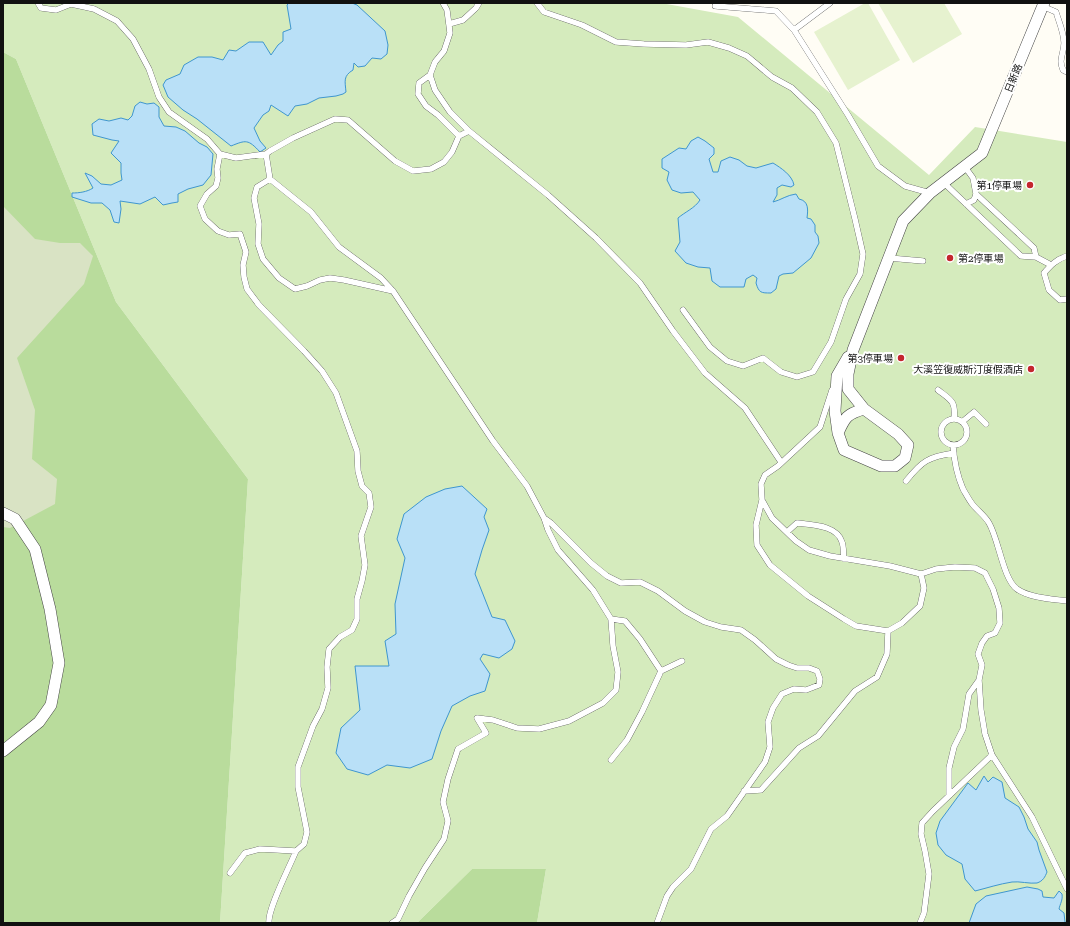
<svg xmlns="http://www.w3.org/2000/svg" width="1070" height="926" font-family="'Roboto Serif','Noto Sans TC',serif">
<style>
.green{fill:#d5ebbd}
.forest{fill:#b9dc9c}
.cemetery{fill:#d9e3c4}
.pitch{fill:#e6f2cf}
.water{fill:#b9e0f7;stroke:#3f96cf}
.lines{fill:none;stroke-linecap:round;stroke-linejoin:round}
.lane-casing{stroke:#444;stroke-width:6}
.street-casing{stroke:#444;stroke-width:12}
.lane{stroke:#fff;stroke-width:5.5}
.street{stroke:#fff;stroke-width:11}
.poi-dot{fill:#c4262e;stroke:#fff;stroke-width:1.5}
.labels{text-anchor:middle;stroke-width:4;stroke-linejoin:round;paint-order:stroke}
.street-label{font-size:10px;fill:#111;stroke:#fff}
.poi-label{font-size:10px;fill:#111;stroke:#fff;text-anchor:end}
</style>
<rect width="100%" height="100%" fill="#fffdf5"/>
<!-- green -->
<path class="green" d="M3,3h658l77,14 191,158 46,-48 92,15v781h-530l9,-54h-74l-55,54h-197l28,-444 -132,-177 -100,-243 -13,-7z"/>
<!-- forest -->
<path class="forest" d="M3,52l13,7 100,243 132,177 -28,444h-217z
M472,869h74l-9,54h-120z"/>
<!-- cemetery -->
<path class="cemetery" d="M3,206l32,33 25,4h20l13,13 -9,28 -67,74 18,52 -3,49 25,20 -2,25 -45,24 -7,-1z"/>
<!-- pitch -->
<path class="pitch" d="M865,3h3l32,57 -52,30 -34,-58z
M878,3h66l18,31 -49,29z"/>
<!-- water -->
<path class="water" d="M289,3h63l5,2 28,26 3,14 -1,9 -6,5 -9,-1 -7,8 -7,1 -4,-4 -1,7c-10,6 -8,11 -7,22l-3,2 -7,2 -17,2 -12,6 -12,2 -7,10 -17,-11 -2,6 -6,4 -9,13 6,13 6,7 -6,4c-12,-13 -14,-12 -29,-6l-34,-27 -14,-9 -15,-13 -5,-12 3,-5 14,-6 4,-9 14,-8h14l11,3 6,-10 7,1 13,-9h14l8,13 7,-10 5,-4v-9l8,-3 -4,-24z
M140,102l7,2 7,-1 5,4v10l5,9 12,1 9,4 14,12 8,4 6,7 -2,21 -8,10 -15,4 -10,5v8l-6,1 -9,2 -8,-8 -15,7 -20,-3 1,8 -2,14 -5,-1 -4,-12 -8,-7h-11l-19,-6v-4c7,0 15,-1 21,-5l-8,-15 7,3 9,8 10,1 11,-5 -1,-7v-10l-10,-10 8,-12 -7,-1 -19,-5 -1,-11 7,-5 10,2 12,-3 7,2 4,-4 3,-10z
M698,137l7,4 9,7v6l-5,5 4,13h5l3,-11 9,-4 9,3 8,6 9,2 17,-5c8,5 19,12 21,22l-3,2 -9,-2 -5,3v7l-4,7c8,-2 14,-7 23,-8l3,5c10,2 9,11 8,19l4,1 4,6v7l3,4 1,7 -8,15 -18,15 -10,1 -4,2 -3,13 -5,4c-10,0 -12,0 -15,-10l1,-5 -4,-3 -7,4 -2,8h-24l-8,-6 -2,-13 -12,-1 -12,-4 -11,-12 5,-9 -2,-24c7,-6 17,-10 22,-18l-7,-8 -12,1 -9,-3 -5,-10 2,-8 -7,-4v-9l17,-11 7,1 5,-8z
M462,486l25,23 -3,8 5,13 -7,20 -7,24 17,43 13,3 10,21 -3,8 -13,9 -16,-4 -3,5 10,15 -5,17 -15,5 -18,10 -11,25 -9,28 -22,9 -23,-3 -19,10 -21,-6 -11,-16 5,-25 19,-18 -5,-44h34l-4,-25 11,-7 -1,-30 10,-46 -8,-19 7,-25 22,-17 19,-8z
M984,776l4,6 5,-5 9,5 3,16 14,9 5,10 4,12 9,13 2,8 8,22c-2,5 -4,9 -10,11 -7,1 -18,-2 -25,-1 -13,2 -25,6 -37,9l-10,-12 -3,-15 -16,-9 -8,-10 -2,-12 4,-12 28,-38 8,7z
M1027,887l11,2 4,2 1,6 11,1 5,-7 3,3c1,6 -2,10 -3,15l5,4 1,9 2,1h-98l7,-19 10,-8z"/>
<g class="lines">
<defs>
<path id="lane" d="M38,3l3,5 15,2 15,-6 23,5 23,12 16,18 16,30 10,28 10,15 14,10 24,17 13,15
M443,3l4,7 3,23 -6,18 -9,11 -5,13 5,15 15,22 19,19 79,64 48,43 44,45 33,48 32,42 40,35 36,54
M537,3l7,9 38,13 34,17 28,2 42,1 22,-3 21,6 18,8 25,21 20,11 25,24 19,31 19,76 8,35 -3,20 -14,25 -15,43 -18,30 -16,5 -16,-5 -18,-14 -20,8 -16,-5 -17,-14 -27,-37
M715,6l61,5 18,19 54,85 30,51 27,20 25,7
M1042,6l14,6c3,10 8,21 8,31 0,11 -6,16 -1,27l4,2
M449,24l14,-4 13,-12 3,-5
M794,30l36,-27
M430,75l-11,8 -1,11 8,12 12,9 21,21 10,-5
M266,154l4,-3 23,-13 42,-19 13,1 47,41 18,10 18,-2 13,-7 8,-10 7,-16
M965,167l8,11 3,16 58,54 2,9
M944,183l77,73 15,1 15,8
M966,204l8,-4 2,-6
M1067,256c-10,3 -16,9 -23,17l5,17 11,10 7,-1
M889,258l34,3
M393,291l-49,-11 -14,-2 -10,2 -13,6 -12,3 -16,-11 -16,-19 -5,-15 1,-20 -5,-26 3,-11 13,-8 41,33 28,35 42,31 12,13 100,150 34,45 17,32 7,5 40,40 16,13 14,7 19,-1 18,9 27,20 20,11 16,5 20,3 14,10 21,19 12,6 9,3h12l8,3 3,8 -1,6 -13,5 -12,-1 -12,5 -9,14 -5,14 2,25 -5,15 -38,54 -16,13 -20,40 -18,18 -6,9 -10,27
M832,390l-12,37 -42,39 -13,9 -4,9 1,16 10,18 24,23 13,9 21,6 60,10 31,8 15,-5 19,-2 20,1 10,5 8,16 6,19 1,15 -5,10 -8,3 -5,7 -4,11 4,11 -3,15 2,30 4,24 7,21 40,62 35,72
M938,390c13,10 18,11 16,29
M941 432a13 13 0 1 1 26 0a13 13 0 1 1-26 0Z
M962,422l12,-10 12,12
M953,445c1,15 4,30 10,44 3,5 6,11 10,16 5,6 12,11 16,18 10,17 14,56 28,66 13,9 35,10 50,12
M906,481c16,-20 22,-24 48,-28
M762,500l-6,25 1,20 13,20 38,31 36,23 12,7 32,5
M787,532l10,-9c15,2 40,2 45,19 2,5 1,11 2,17
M611,619l14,2 15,18 21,32 -19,41 -15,28 -16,20
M661,671l21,-10
M744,791l17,-1 38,-42 19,-12 37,-45 22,-14 10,-23 1,-23 14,-8 18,-17 4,-18 -3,-14
M949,795v-27l5,-21 9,-18 6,-35 10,-14
M230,873l15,-20 15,-4 36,2
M269,923c-2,-13 21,-57 27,-72l8,-7 3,-12 -9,-45v-20l15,-41 9,-17 6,-21 -1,-21 2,-18 11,-12 12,-7 5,-11v-20l5,-18 3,-16 -4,-29 10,-29 -2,-14 -7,-7 -4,-15 -1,-20 -21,-58 -14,-22 -18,-20 -45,-46 -12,-16 -3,-12 -1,-12 3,-13 -6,-18 -11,1 -11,-4 -13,-12 -5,-13 7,-12 9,-8 2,-8 -1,-9 3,-15 16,4 30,-4 4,25
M392,923l6,-4 11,-23 16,-28 19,-29 4,-18 -5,-19 5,-23 10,-30 28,-16 -9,-15 16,2 24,8 22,1 30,-8 34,-18 13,-13 2,-18 -5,-26 -2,-27 -18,-29 -35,-40 -10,-20 -4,-12
M920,923l4,-10 5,-39 -4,-23 -4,-17 1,-11 11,-12 59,-56"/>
<path id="street" d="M864,409l-16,-20v-15l5,-24 50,-129 27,-28 52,-40 62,-150
M838,433c7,-16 9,-19 26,-24l34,25 10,11 -3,13 -10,8h-14l-37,-16 -6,-17 -3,-22 2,-35 11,-19
M3,513l12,6 20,30 15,60 9,54 -8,42 -12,17 -36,29"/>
</defs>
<!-- lane casing -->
<use href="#lane" class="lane-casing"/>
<!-- street casing -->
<use href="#street" class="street-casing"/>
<!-- lane -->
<use href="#lane" class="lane"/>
<!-- street -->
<use href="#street" class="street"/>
</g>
<!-- markers -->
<g class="poi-dot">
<circle cx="1030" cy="185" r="4"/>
<circle cx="950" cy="258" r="4"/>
<circle cx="901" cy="358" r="4"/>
<circle cx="1031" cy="369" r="4"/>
</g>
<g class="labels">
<!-- street labels -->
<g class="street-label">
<text transform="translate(1013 78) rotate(-68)" y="4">日新路</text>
</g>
<!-- poi labels -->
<g class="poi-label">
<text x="1022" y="189">第1停車場</text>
<text x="958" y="262" text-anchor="start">第2停車場</text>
<text x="893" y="362">第3停車場</text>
<text x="1023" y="373">大溪笠復威斯汀度假酒店</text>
</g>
</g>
<!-- border -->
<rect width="1070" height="926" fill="none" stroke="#111111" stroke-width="8"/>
</svg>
